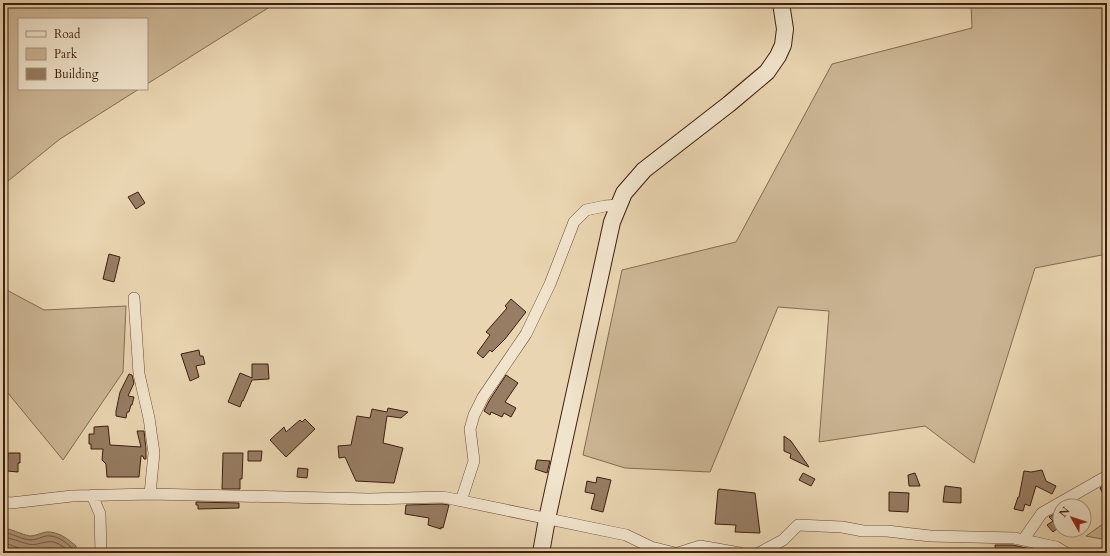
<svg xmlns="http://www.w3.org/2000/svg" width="1110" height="556" font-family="Cardo,serif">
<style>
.green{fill:#ccb695;stroke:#856a52}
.water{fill:#af977a;stroke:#82674f}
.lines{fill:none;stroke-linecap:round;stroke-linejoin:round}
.shore{stroke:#765a44;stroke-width:1}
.building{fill:#977d63;stroke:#3e1e0f}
.street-casing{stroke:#694c38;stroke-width:12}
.secondary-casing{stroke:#3e1e0f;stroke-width:18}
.street{stroke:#f1e4cc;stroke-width:11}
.secondary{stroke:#f1e4cc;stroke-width:16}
</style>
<rect width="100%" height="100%" fill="#e9d5b1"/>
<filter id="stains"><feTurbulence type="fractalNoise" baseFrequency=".005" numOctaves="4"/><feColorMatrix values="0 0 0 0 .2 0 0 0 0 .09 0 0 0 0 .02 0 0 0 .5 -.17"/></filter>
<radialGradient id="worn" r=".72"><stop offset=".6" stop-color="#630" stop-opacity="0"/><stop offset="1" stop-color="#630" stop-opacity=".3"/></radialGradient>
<!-- green -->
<path class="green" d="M3,3h273l-129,81v-65h-128v70h120l-79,50 -57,46z
M971,3h136v251l-72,14 -61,195 -49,-37 -106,16 10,-131 -51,-4 -68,165 -85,-4 -42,-13 39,-185 114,-28 96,-178 140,-36z
M3,288l41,22 82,-4 -3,66 -60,88 -60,-73z
M1107,521v19l-21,-4z"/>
<!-- water -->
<path class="water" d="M3,528c10,1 19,7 27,8 5,0 11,-3 16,-4 12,-1 22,7 30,14v6l-73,1z"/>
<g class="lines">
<!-- shore -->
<path class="shore" d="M3,532c9,1 19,8 28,8 5,0 10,-3 15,-4 11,-1 18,5 26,12v5
M3,537c9,1 16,5 25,7 12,3 20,-8 34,2 3,2 5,3 5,7
M3,543c9,1 18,8 28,8 11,-1 20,-7 30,2"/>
</g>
<!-- building -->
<path class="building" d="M138,192l7,11 -9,6 -8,-12z
M109,254l11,3 -6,25 -11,-3z
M511,299l15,13 -21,27 -13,13 -2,-2 -7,8 -6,-5 13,-18 -4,-3 21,-24 -2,-2z
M199,350l1,6h3l2,8 -9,2 3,11 -9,4 -9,-27z
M252,364h16l1,15 -17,1 -9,21h-1l-2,6 -12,-5 12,-29 12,5z
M129,374l3,1 2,8 -6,13 6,1 -2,8h-1l-2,7h-2l-1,6 -10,-2v-5l4,-19z
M506,375l12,8 -13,19 11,6 -5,9 -7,-4 -2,4 -11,-5 -1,3 -6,-4 5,-10z
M388,408l20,4 -7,6 -14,-2 -4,27 20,5 -9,35 -38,-2 -11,-24 -6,1 -1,-12 13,-1 6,-29 13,2 2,-9 15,3z
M305,419l10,10 -29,28 -16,-17 14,-13 2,5 14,-12 2,2z
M108,426l2,19 31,2 -4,-16h7l2,18v10h-2l-1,-3h-2l-2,21h-32l-1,-13 -4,-4 1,-11h-12v-5h-2v-10h5v-7z
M784,436l7,5 18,26 -19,-9 1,-4 -7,-3z
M248,451h14l-1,10h-13z
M8,453h12v10h-2v9l-11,-1z
M223,453h20l-1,26h-2v10h-18z
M537,460l13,1 -3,12 -12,-4z
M298,468l10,1 -1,9 -10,-1z
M1042,470l4,11 10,5 -4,8 -16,-8 -6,20 -5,-2 -2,7 -9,-2 4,-12h1l5,-26 7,1z
M803,473l12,6 -4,7 -12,-6z
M915,473l5,13h-11l-1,-11z
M597,477l14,3 -8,32 -12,-3 4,-15 -10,-2 2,-11 9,2z
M1107,484v17l-7,-13z
M945,486l16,2v15l-18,-1z
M719,489l36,4 5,40 -25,-1 1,-7 -21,-1 3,-34h1z
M889,492l20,1 -1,19 -19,-1z
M196,502l43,1v5l-41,1v-4h-2z
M442,504l7,1 -6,23 -2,-1v2l-13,-4 1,-7 -24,-4 1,-9z
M1060,511v19l-2,-2 -5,4 -6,-7 6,-4 -4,-4z
M995,545h18l34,8h-51z"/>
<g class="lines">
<defs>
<path id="street" d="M134,298l5,76 10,44 5,35 -4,41
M92,495l8,19 1,39
M461,501l13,-40 -4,-32 4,-14 9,-18 43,-63 24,-50 24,-62 12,-12 19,-4 13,-1
M3,502l8,1 61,-7 78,-2 220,5 73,-2 183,38 25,12 24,6
M1023,540l19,-27 65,-37
M678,553l22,-7 40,7
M759,553l24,-13 15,-15 44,2 21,4h24l43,5 84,2 42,9 10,6"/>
<path id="secondary" d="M541,553l6,-34 65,-297 12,-29 20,-23 85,-66 38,-32 11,-16 5,-11 2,-16 -4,-26"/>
</defs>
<!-- street casing -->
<use href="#street" class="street-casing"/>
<!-- secondary casing -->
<use href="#secondary" class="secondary-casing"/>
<!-- street -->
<use href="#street" class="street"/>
<!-- secondary -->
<use href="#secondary" class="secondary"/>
</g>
<!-- margin -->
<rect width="1110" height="556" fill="none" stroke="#e9d5b1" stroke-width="16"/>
<rect x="4" y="4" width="1102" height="548" fill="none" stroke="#3e1e0f" stroke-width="2"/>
<rect x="8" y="8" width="1094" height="540" fill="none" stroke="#3e1e0f"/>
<!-- legend -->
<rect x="18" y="18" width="130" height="72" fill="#f1e4cc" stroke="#a99580"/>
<rect x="26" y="31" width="20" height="6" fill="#f1e4cc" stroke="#a99580"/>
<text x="54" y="38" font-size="12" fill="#3e1e0f">Road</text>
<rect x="26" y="48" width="20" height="12" fill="#ccb695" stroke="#a99580"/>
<text x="54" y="58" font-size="12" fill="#3e1e0f">Park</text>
<rect x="26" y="68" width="20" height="12" fill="#977d63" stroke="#a99580"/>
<text x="54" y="78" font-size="12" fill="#3e1e0f">Building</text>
<!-- north arrow -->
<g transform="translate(1072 518) rotate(309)"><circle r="19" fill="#f1e4cc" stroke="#a99580"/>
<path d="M0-3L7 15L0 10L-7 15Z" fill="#8f2418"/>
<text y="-6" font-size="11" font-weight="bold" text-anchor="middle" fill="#3e1e0f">N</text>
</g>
<rect width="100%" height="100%" filter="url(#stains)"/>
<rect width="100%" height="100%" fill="url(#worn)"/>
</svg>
